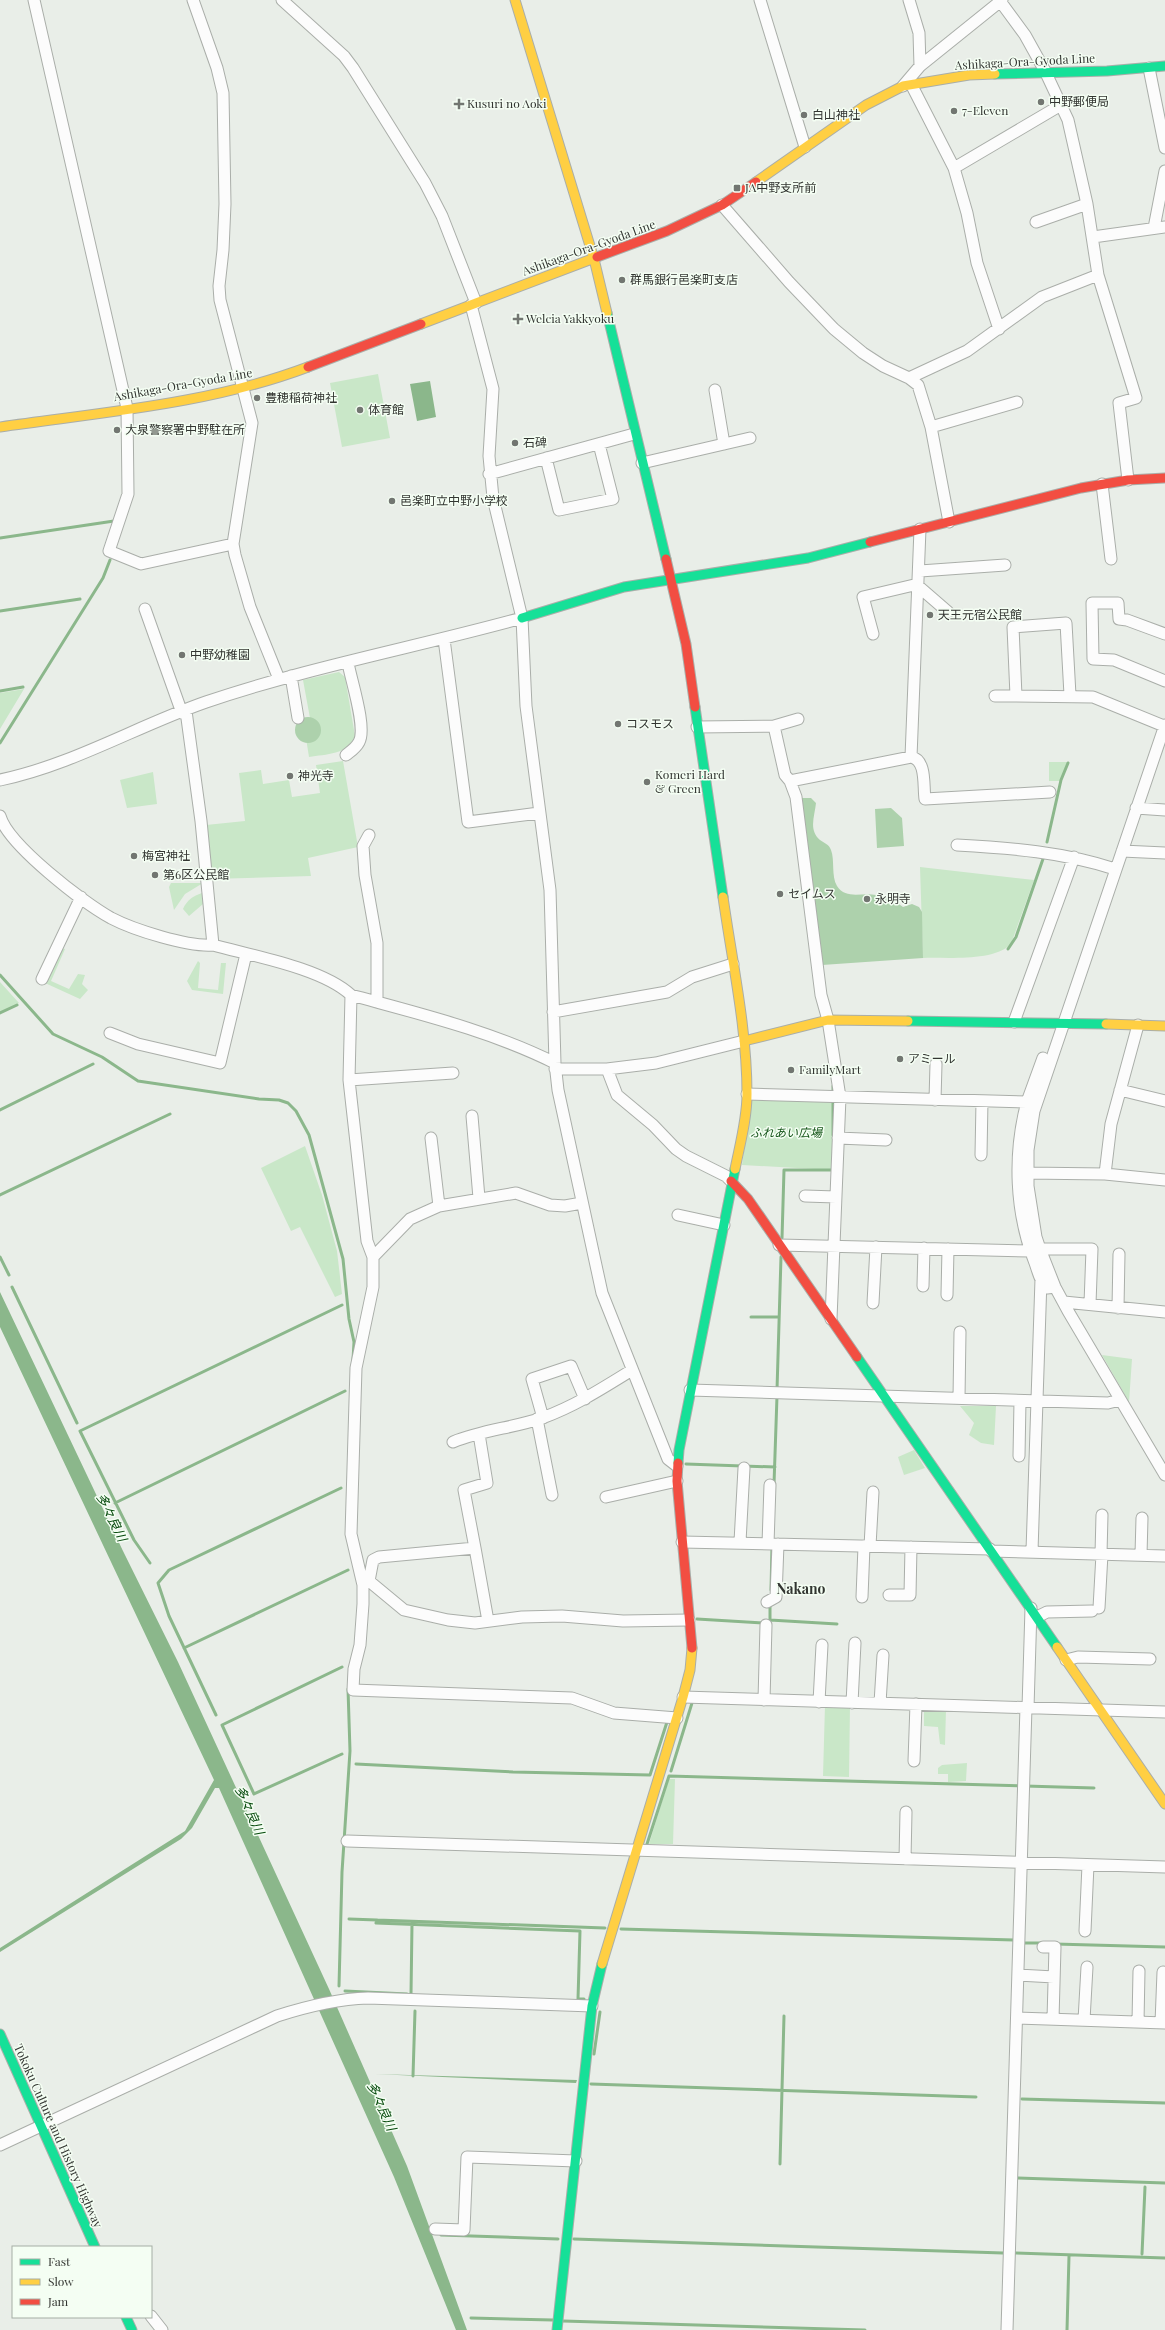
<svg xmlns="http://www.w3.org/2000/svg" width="1165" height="2330" font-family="'Playfair Display','Noto Sans JP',serif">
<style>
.green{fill:#c9e7c8}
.forest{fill:#add1ac}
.water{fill:#8bb78b}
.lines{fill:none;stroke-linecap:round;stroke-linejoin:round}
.stream{stroke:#8bb78b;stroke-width:3}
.street-casing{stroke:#aaaea9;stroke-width:13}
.fast-casing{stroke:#aaaea9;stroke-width:11}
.slow-casing{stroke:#aaaea9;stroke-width:11}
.jam-casing{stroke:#aaaea9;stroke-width:11}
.street{stroke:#fcfcfc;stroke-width:11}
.fast{stroke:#16e098;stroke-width:9}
.slow{stroke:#ffcf43;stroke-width:9}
.jam{stroke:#f24e42;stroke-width:9}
.poi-dot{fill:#727671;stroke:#f4fef3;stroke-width:1.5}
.labels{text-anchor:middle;stroke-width:3;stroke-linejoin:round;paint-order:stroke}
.street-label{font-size:12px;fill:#323531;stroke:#f4fef3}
.poi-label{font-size:12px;fill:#323531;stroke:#f4fef3;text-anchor:start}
.park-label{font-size:12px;font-style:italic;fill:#155519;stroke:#f4fef3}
.water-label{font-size:13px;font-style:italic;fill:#0a4d10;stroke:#f4fef3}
.quarter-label{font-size:14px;font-weight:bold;fill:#323531;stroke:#f4fef3}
</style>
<rect width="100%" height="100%" fill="#e9eee8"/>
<!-- green -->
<path class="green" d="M378,374l12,64 -48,9 -12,-64z
M339,672l6,5 10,59c-7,19 -29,18 -46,21l-4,-25 7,-3 -9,-49z
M24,689l-24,40v-36z
M343,761l15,86 -50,11 3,18 -100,3 -5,-54 39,-4 -6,-48 22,-3 2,14 26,-4 3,17 28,-4 -4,-28z
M1049,762h19l-8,19h-11z
M153,772l4,32 -30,4 -7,-28z
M920,867l114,13 -23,64c-18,18 -63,13 -88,14z
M171,883h32l-18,11 -11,16 -5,-23z
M202,893l5,3v8h-4l-14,12 -6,-7c4,-9 10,-13 19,-16z
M61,948l4,1 -14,32 18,8 9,-15 7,1 -3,9 6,6 -8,9 -35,-16z
M198,961l2,2 -2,25 20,2 3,-27h5l-3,31 -31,-4 -5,-9z
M0,982l19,21 -19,9z
M752,1097l80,2v71l-90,-5z
M305,1146l17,49 15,56 5,43 -7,3 -35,-70 -9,4 -30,-63z
M1102,1355l30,4 -3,43z
M960,1406h36l-2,39 -13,-2 -12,-8 5,-12z
M914,1450l11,18 -21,7 -6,-18z
M825,1705h25l-1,72 -26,-1z
M924,1709l22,1 -1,35 -5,-1 -2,-17 -14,-1z
M967,1763l-1,18 -18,1v-8h-10v-6l4,-3z
M669,1779h6l-2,65h-24z"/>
<!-- forest -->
<path class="forest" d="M295 730a13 13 0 1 1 26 0a13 13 0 1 1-26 0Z
M799,798h12l5,5c-1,12 -8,27 4,37 4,3 9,4 11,10 4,10 0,26 6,36 9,14 25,6 39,9 9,1 19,6 27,12l9,-3 7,3 3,5 1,46 -101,7z
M891,808l11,10 2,28 -27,2 -2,-39z"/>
<!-- water -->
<path class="water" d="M430,381l6,36 -19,4 -7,-37z
M0,1292l123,259 55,111 151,327 78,177 60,164h-11l-62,-153 -175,-389h-4l-23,40 -11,11 -181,113v-4l185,-117 29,-51 -214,-453z
M375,2074l202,6 -1,3z"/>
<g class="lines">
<!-- stream -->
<path class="stream" d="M0,538l114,-17
M0,611l80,-12
M0,691l23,-4
M0,743l103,-165 7,-18
M1047,842l14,-62 7,-17
M1008,949l8,-12 28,-81
M0,975l53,59 49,23 36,24 121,18 20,1 9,3 8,8 13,24 34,124 6,60 5,23 -1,18
M0,1013l17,-8
M0,1110l93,-46
M833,1135v-49
M0,1195l170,-81
M782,1238l2,-68h49
M0,1257l9,18
M12,1287l65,136
M751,1317h28
M777,1390l4,-133
M686,1464l89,3
M774,1484l3,-88
M115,1503l230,-112
M150,1563l-16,-23 -54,-109 262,-126
M771,1590l1,-44
M697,1619l66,4 7,-3v-16
M770,1620l67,4
M184,1648l164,-78
M342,1667l-120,58 32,69 88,-40
M216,1715l-47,-99 -11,-33 11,-13 172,-82
M356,1764l157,8 137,3 17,-53
M671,1771l21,-68
M647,1844l22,-68 425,12
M349,1919l256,9
M377,1920l-1,3 204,8 -2,68h6
M621,1929l393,11
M1023,1943h19
M1055,1944l110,3
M339,1986l3,-114 8,-121 -2,-62
M345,1991l62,3
M411,1994l1,-70
M594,2054l6,-42
M413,2076l2,-65
M591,2084l385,13
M1022,2099l143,4
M780,2164l4,-148
M1018,2178l147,5
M441,2235l117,4
M574,2239l429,14
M1015,2253l150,5
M1142,2254l3,-67
M471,2318l82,2
M563,2321l302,9
M1067,2330l2,-74"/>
<defs>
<path id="street" d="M34,0l93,408 1,86 -19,57 32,13 92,-20
M193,0l24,68 6,25 2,111 -2,46 -4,36 1,14 32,123 -19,121 2,11 15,52 29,72
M282,0l62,56 9,12 72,115 17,33 34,87
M760,0l45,147
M909,0l10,33 1,33
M1000,1l25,34 20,36 23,49 19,84 11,71 38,123 -17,5 9,77
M1149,68l16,80
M911,84l43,84 13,45 10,50 22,66
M903,86l17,-20 82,-66
M954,168l107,-63
M722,205l67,77 45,47 29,24 20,13 26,12 9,7 13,42 18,95
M1036,222l51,-18
M1154,228l11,-57
M1093,237l72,-10
M471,305l22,84 -4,67 4,42 29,120 4,88 24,184 5,173 3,27 44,203 66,166 9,7
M909,378l58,-27 75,-54 56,-22
M715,390l9,54
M931,427l86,-25
M546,458l13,52 54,-11 -14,-55
M642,463l108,-25
M489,474l145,-40
M1102,484l9,75
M920,571l85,-6
M145,609l37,104
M873,634l-10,-37 51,-12 4,1 30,26
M1165,634l-38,-14 -8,-1 -1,-16h-26l1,56 21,1 51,21
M444,639l24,183 71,-9
M291,676l7,42
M1070,695l-4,-72 -53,4 3,69 77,1 71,29
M995,696h21
M186,711l15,110 12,124
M1165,725l-131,386 -6,39v36l8,51 4,12 15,38 13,24 97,164
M774,726l11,49 5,6 6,16 25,198 7,25 12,77 -9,222
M697,727l77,-1 24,-7
M346,755c5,-4 10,-7 13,-13 8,-14 -8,-62 -11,-79
M911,757l9,-228
M0,780c72,-15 137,-54 206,-78 103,-35 211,-55 316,-84
M790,781l121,-24c16,3 12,29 14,42l125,-7
M1136,808l29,2
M0,816c8,29 84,87 111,102 23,12 77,29 102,27 40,11 109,23 138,50 69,19 140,36 204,68
M369,835l-6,11 2,29 12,68v59
M957,845c54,3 106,7 158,24
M1122,851l43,2
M42,979l39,-82
M351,995l-2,85 18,161 6,16
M553,1012l114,-20 25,-15 41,-13
M1014,1022l60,-165
M110,1033l28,11 82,19 26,-109
M555,1069h52l49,-6 88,-22
M607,1069l10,26 36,30 23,24 10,7 40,20 5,5
M349,1080l104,-7
M1120,1090l45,11
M747,1094l280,8c-14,52 -12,110 8,161 3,8 5,19 12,25l8,-1
M935,1100l1,-36
M1027,1102l16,-44
M472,1116l7,82
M431,1138l8,68
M838,1138l48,2
M981,1155l1,-54
M1027,1173l78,1 60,6
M1105,1174l6,-50 27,-99
M805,1196l31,1
M582,1203l-17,3 -15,-1 -34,-12 -77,13 -29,13 -37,38v30l-17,81 -5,166 12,51v19l-3,41 -6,24 -1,21 219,8 42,15 63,5
M678,1215l46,10
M779,1245l251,6 10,-2h52l-2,55
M923,1286l1,-38
M947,1295l1,-46
M1064,1302l101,10
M873,1303l3,-56
M1118,1308l1,-54
M690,1390l418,13 12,-3
M959,1398l1,-66
M543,1418l-11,-39 39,-13 14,33
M537,1419l15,76
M453,1442c29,-12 60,-14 89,-24 33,-12 61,-30 90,-48
M1019,1456l1,-55
M606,1497l71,-16
M682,1542l308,7
M740,1542l4,-74
M768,1544l2,-59
M870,1546l3,-54
M475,1548l13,73
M991,1551l174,5
M1032,1551l9,-272
M1101,1554l1,-39
M1141,1555l1,-37
M369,1581l4,-21 6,-3 96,-9 -11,-58 23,-7 -8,-49
M363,1585l6,-4 35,29 44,10 27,3 47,-6 40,-1 61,5 66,-1
M889,1595h21l1,-48
M862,1597l2,-51
M767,1602l9,-5 2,-53
M1099,1608l3,-54
M1037,1617l10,-5 45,-1
M1066,1660l12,-3 72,2
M683,1697l482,15
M764,1700l2,-75
M819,1702l3,-57
M852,1703l3,-60
M880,1703l3,-48
M1028,1708l3,-100
M914,1761l2,-57
M347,1841l818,26
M905,1859l1,-47
M1085,1931l3,-66
M1043,1947h12l-2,72
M1018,1975l36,2
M1017,2018l148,5
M1084,2020l3,-53
M1138,2022l1,-51
M1161,2023l2,-51
M0,2145l277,-129c31,-10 59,-17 91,-18l224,8
M435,2229l29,1 3,-73 109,4
M151,2316l11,14
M1007,2330l19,-623"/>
<path id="fast" d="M995,74l112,-3 58,-5
M607,313l59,246
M522,618l102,-31 184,-29 62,-16
M695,707l28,190
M908,1021l198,3
M857,1357l200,290
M678,1463l1,-13 56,-281
M0,2034l95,213
M126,2317l6,13
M557,2330l35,-324 10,-42"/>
<path id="slow" d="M515,0l79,259 13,54
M756,182l110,-77 37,-19 66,-11 26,-1
M421,324l176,-67
M0,427c104,-15 210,-23 308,-60
M723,897c9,64 24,131 24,197 0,25 -7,50 -12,75
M1106,1024l59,2
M744,1041l84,-21 80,1
M1057,1647l108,157
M602,1964l81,-267 7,-27 2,-22"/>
<path id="jam" d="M597,257l70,-26 55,-26 34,-23
M308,367l113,-43
M870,542l211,-54 47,-8 37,-2
M666,559l20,85 9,63
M731,1181l17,18 109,158
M678,1463l-1,18 15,167"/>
</defs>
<!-- street casing -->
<use href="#street" class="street-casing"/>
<!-- fast casing -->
<use href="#fast" class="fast-casing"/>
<!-- slow casing -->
<use href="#slow" class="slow-casing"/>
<!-- jam casing -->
<use href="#jam" class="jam-casing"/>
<!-- street -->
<use href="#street" class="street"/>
<!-- fast -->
<use href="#fast" class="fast"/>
<!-- slow -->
<use href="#slow" class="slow"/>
<!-- jam -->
<use href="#jam" class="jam"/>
</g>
<!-- markers -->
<g class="poi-dot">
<circle cx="1041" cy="102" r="4"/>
<path d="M457 98h4v4h4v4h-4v4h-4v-4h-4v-4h4z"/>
<circle cx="954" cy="111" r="4"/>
<circle cx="804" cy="115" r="4"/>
<rect x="733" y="184" width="8" height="8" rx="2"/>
<circle cx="622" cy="280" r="4"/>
<path d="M516 313h4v4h4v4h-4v4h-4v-4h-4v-4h4z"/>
<circle cx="257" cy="398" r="4"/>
<circle cx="360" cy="410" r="4"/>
<circle cx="117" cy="430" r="4"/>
<circle cx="515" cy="443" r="4"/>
<circle cx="392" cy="501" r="4"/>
<circle cx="930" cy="615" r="4"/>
<circle cx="182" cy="655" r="4"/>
<circle cx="618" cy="724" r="4"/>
<circle cx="290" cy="776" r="4"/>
<circle cx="647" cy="782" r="4"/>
<circle cx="134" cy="856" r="4"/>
<circle cx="155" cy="875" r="4"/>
<circle cx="780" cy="894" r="4"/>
<circle cx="867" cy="899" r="4"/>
<circle cx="900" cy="1059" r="4"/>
<circle cx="791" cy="1070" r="4"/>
</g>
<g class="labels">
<!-- street labels -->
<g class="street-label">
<text transform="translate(1025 62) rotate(-3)" y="4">Ashikaga-Ora-Gyoda Line</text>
<text transform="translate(589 248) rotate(-20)" y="4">Ashikaga-Ora-Gyoda Line</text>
<text transform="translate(183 385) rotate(-10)" y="4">Ashikaga-Ora-Gyoda Line</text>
<text transform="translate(58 2136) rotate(66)" y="4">Tokoku Culture and History Highway</text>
</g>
<!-- poi labels -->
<g class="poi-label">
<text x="1049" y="106">中野郵便局</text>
<text x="467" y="108">Kusuri no Aoki</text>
<text x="962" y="115">7-Eleven</text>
<text x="812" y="119">白山神社</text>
<text x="745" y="192">JA中野支所前</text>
<text x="630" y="284">群馬銀行邑楽町支店</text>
<text x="526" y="323">Welcia Yakkyoku</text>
<text x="265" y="402">豊穂稲荷神社</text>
<text x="368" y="414">体育館</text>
<text x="125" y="434">大泉警察署中野駐在所</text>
<text x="523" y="447">石碑</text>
<text x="400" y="505">邑楽町立中野小学校</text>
<text x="938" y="619">天王元宿公民館</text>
<text x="190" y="659">中野幼稚園</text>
<text x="626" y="728">コスモス</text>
<text x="655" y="779">Komeri Hard<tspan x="655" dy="14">&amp; Green</tspan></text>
<text x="298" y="780">神光寺</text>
<text x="142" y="860">梅宮神社</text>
<text x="163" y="879">第6区公民館</text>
<text x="788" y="898">セイムス</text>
<text x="875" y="903">永明寺</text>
<text x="908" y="1063">アミール</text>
<text x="799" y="1074">FamilyMart</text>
</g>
<!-- park labels -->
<g class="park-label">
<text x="786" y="1137">ふれあい広場</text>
</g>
<!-- water labels -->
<g class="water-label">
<text transform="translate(112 1517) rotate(64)" y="5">多々良川</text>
<text transform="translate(250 1810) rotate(66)" y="5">多々良川</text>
<text transform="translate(382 2106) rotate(66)" y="5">多々良川</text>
</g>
<!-- quarter labels -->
<g class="quarter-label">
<text x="801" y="1594">Nakano</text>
</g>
</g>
<!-- legend -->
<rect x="12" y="2246" width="140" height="72" fill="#f4fef3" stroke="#a6aea5"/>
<rect x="20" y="2259" width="20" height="6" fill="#16e098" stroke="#a6aea5"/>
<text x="48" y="2266" font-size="12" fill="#323531">Fast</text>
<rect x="20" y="2279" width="20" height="6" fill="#ffcf43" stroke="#a6aea5"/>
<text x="48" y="2286" font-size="12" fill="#323531">Slow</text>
<rect x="20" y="2299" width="20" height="6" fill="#f24e42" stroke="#a6aea5"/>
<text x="48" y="2306" font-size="12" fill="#323531">Jam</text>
</svg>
